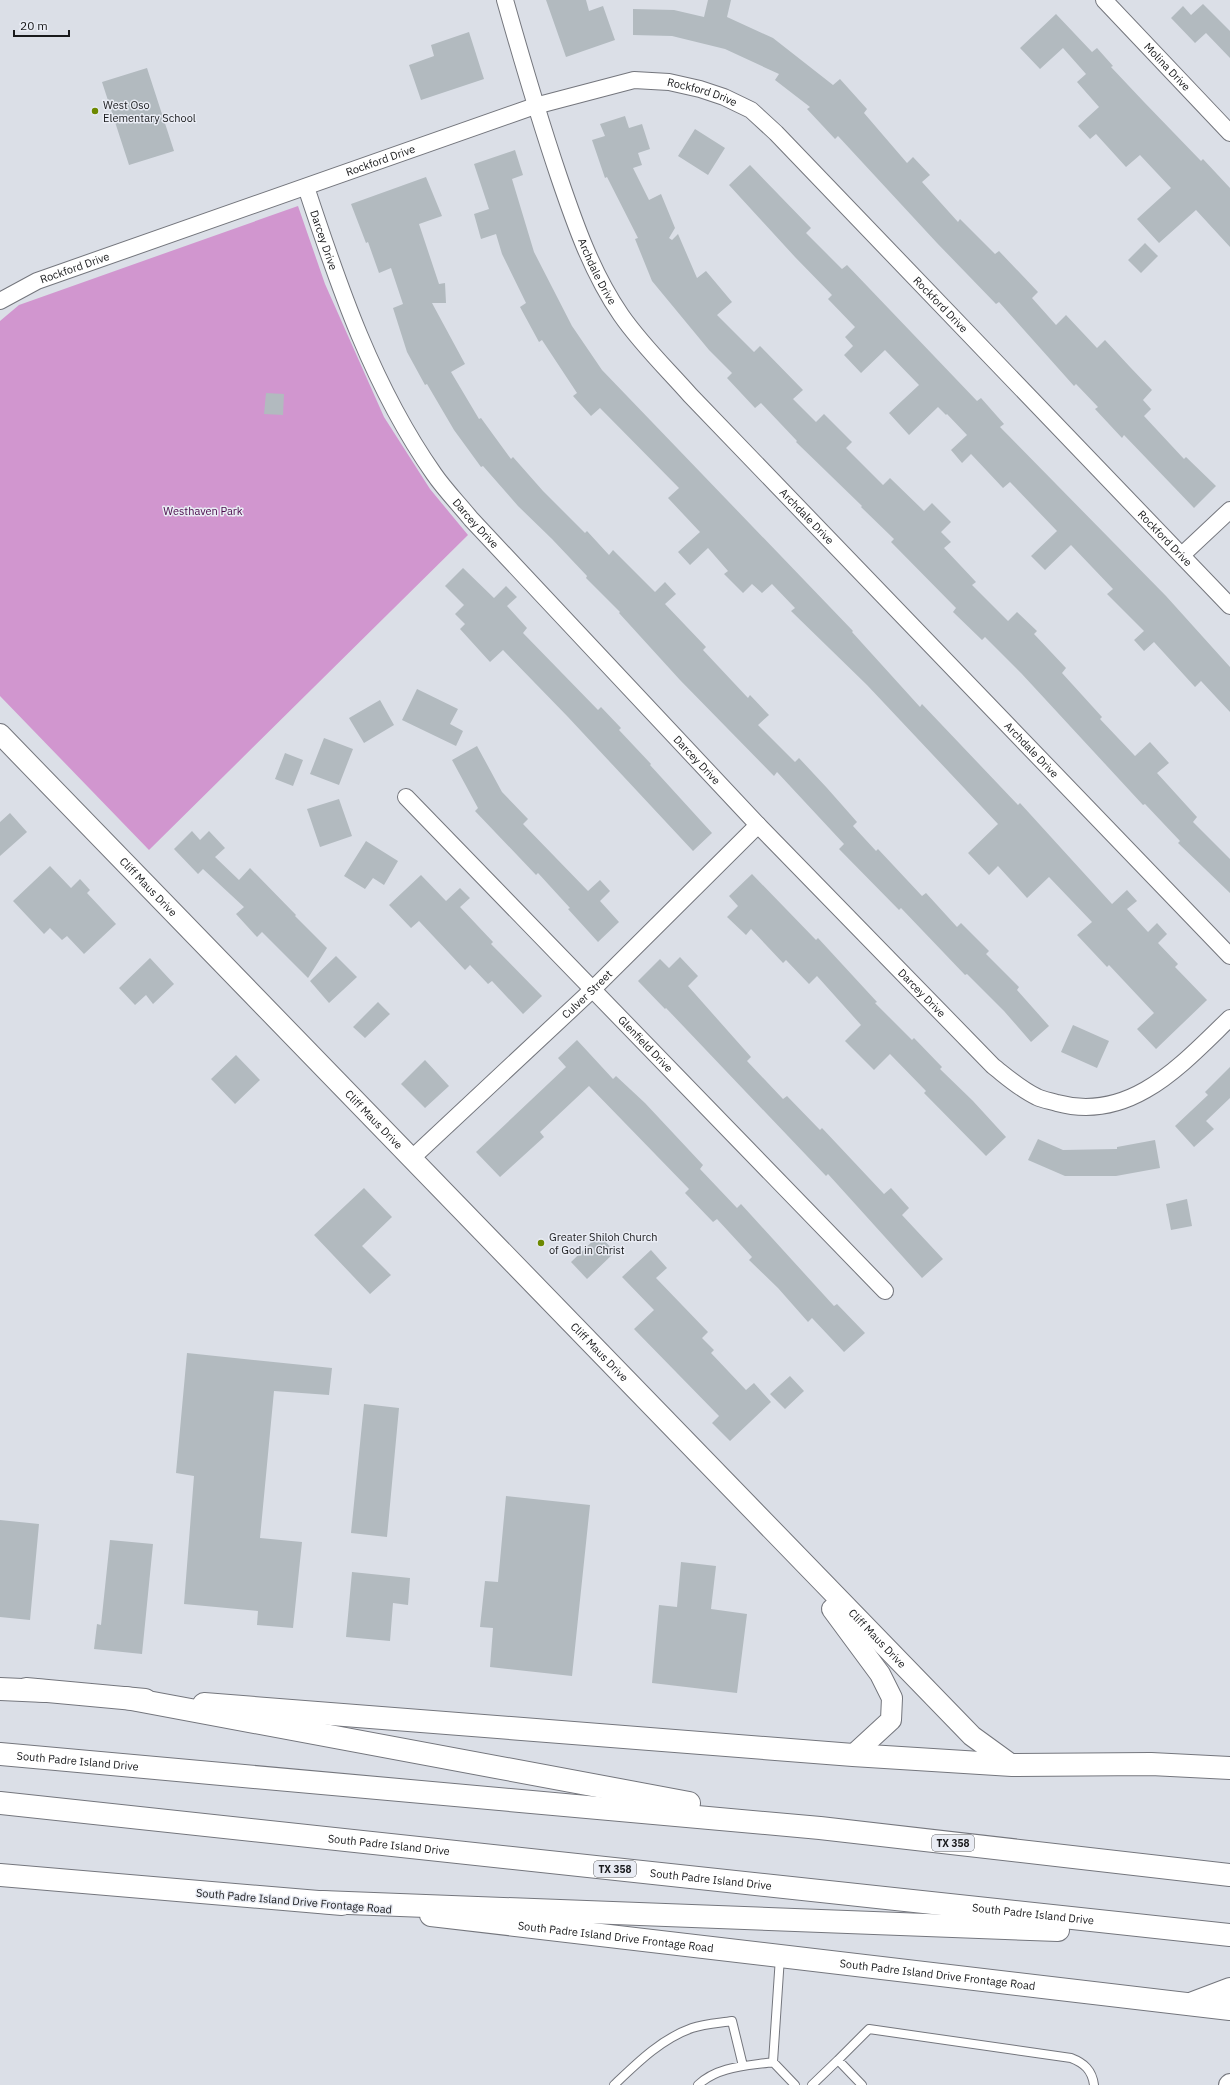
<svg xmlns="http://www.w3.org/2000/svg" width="1230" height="2085" font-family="'IBM Plex Sans',sans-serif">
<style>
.green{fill:#d196cf}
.building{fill:#b2babf}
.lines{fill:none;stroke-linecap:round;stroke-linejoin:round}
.service-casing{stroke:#74767d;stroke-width:10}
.minor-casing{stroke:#74767d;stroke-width:18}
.tertiary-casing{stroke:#74767d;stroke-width:22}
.secondary-casing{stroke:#74767d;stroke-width:24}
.motorway-casing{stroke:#74767d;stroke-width:24}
.service{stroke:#fff;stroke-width:8}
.minor{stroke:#fff;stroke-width:16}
.tertiary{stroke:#fff;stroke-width:20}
.secondary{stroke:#fff;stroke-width:22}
.motorway{stroke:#fff;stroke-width:22}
.poi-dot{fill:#6d8900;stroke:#e9ecf4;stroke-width:1.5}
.labels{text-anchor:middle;stroke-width:3;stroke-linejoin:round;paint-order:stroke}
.shield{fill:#e9ecf4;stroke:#57595d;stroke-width:1}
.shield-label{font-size:10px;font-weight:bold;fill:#191a1c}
.street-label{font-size:11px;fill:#191a1c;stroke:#e9ecf4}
.poi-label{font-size:11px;fill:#191a1c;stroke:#e9ecf4;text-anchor:start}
.park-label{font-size:11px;fill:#49094a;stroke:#e9ecf4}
</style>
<rect width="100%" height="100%" fill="#dbdfe7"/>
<!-- green -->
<path class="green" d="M298,206l27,78 59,133 46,72 38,46 -319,315 -149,-154v-375l19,-16z"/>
<!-- building -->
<path class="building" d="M546,0h40l3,11 14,-5 12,34 -49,17z
M708,0h23l-4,17 46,21 60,47 7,-6 27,30 -3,4 43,50 6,-6 17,18 -8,7 36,40 2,-3 35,35 4,-3 39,41 -6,6 24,27 10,-10 31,33 8,-8 25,27 22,23 -9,10 8,9 -7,7 40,43 2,-2 30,29 -22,22 -70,-73 -2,3 -27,-29 3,-2 -22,-23 -2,2 -75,-84 -3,2 -59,-61 -99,-107 -3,3 -28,-30 3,-2 -35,-27 4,-6 -54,-25 -53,-13 -39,-1v-26l41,1 30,7z
M1203,4l27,27v27l-24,-25 -11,10 -24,-25 12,-12 8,9z
M1056,14l36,38 5,-4 16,18 -2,1 33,35 57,59 2,-2 27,29v59l-34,-37 -37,33 -22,-24 34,-31 -31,-33 -14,12 -30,-33 -6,5 -12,-13 21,-19 -22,-25 9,-8 -23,-26 -23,21 -20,-21z
M469,32l15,47 -63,21 -12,-35 25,-9 -3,-11z
M147,68l27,83 -45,14 -27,-83z
M625,116l4,12 13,-4 8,25 -12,4 4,12 -9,3 16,32 12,-6 14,34 -6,10 3,2 6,-6 19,44 9,-7 26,31 -15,13 37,37 6,-6 43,44 -10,9 23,23 8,-8 28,28 -6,6 37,37 7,-7 34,33 8,-8 19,19 -10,10 10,10 -7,6 32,34 -4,3 36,36 9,-9 20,19 -3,3 32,34 -4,5 40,44 -2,2 35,37 15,-14 19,21 -12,10 40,44 -4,5 37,37v34l-52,-50 2,-2 -35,-37 -2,1 -122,-132 -36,-36 -3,3 -29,-28 3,-4 -65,-66 3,-3 -33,-32 1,-1 -66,-64 1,-1 -36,-38 -6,5 -28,-30 5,-5 -23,-23 -57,-69 -17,-42 3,-1 -31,-61 -2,1 -13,-38 13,-4 -5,-12z
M695,129l30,19 -17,27 -30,-19z
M515,150l8,25 -11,4 22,73 38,74 30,44 251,261 -1,1 68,75 2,-3 96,101 2,-2 92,101 15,-14 10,11 -10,8 21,23 9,-9 10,11 -9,9 20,21 -3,3 32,33 -51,49 -19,-20 17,-16 -45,-48 -2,2 -30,-32 15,-13 -43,-45 -22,21 -29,-32 -9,9 -21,-22 30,-29 -131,-139 -76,-74 4,-3 -23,-24 -10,9 -10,-9 -9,9 -19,-19 4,-3 -20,-23 -18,17 -12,-13 22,-20 -32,-34 11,-10 -79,-80 -9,8 -18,-20 4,-3 -35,-53 -3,2 -19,-35 6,-4 -24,-49 -6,-20 -15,5 -7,-25 15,-5 -15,-45z
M750,165l61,63 -5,5 36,36 5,-4 130,136 4,-3 23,26 -4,3 166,169 64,71v45l-29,-31 -6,6 -41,-45 -10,9 -10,-11 10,-9 -37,-37 6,-5 -42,-44 -26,25 -14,-14 26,-25 -47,-49 -7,6 -32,-34 -9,9 -11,-13 16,-15 -20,-21 -1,1 -8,-8 -29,28 -20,-22 30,-28 -34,-35 -24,23 -17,-18 9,-9 -8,-9 10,-10 -27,-28 4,-4 -37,-38 -66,-72z
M426,177l16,39 -23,8 20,60 6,-1 1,20h-14l33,61 -14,8 28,47 2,-1 30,41 2,-2 30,34 42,42 2,-2 22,24 4,-5 42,42 10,-10 11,12 -11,10 41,43 -3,3 45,48 2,-3 19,20 -11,10 37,37 4,-4 28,30 30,34 -4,4 23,25 2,-2 44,47 4,-3 31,34 4,-4 28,28 -3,3 33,33 -2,3 32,36 -18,16 -27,-31 -37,-37 -2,1 -64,-67 -2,2 -60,-61 5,-5 -67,-72 -3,4 -94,-96 -61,-67 1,-1 -34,-34 1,-2 -35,-37 -34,-33 -35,-40 -2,1 -27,-37 -27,-46 -2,1 -18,-33 -14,-44 10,-4 -12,-36 -12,5 -11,-31 -2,1 -15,-39z
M1145,243l13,13 -17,17 -13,-13z
M266,393l18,1 -1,21 -19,-1z
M463,568l31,30 12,-12 11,11 -10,9 20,22 -4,5 75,77 3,-3 20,21 -2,2 32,34 -1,1 62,68 -19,18 -125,-134 -65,-67 -13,12 -30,-33 5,-5 -10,-10 9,-9 -19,-19z
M417,689l41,20 -8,15 13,7 -7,15 -54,-26z
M380,700l14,25 -30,18 -15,-25z
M324,738l29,11 -14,36 -29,-11z
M477,746l25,46 26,27 -5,5 65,67 12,-11 10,11 -10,10 19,21 -21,20 -30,-33 2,-1 -32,-35 -2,2 -61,-64 3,-3 -26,-48z
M285,753l18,7 -10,26 -18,-7z
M339,799l13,37 -32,11 -13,-38z
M10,813l17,19 -27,24v-34z
M192,831l8,9 9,-9 16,17 -10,9 24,23 11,-12 46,47 -1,1 32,32 -19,30 -46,-46 -5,5 -21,-23 8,-7 -41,-38 -5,5 -24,-25z
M366,841l32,20 -14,24 -11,-7 -8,11 -21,-13z
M50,866l21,22 9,-9 10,11 -3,3 29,31 -32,30 -17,-18 -5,4 -12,-12 -6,6 -31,-33z
M752,874l64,66 2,-2 59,64 -2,1 37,37 2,-2 28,29 -2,2 33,32 33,36 -20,19 -62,-63 2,-2 -36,-37 -16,16 -29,-29 16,-16 -44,-49 -8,8 -23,-24 -3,3 -32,-34 -5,6 -19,-18 11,-11 -9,-10z
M421,875l25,26 14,-13 10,10 -10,9 33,35 -2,2 51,52 -19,18 -31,-33 -4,3 -18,-19 -5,5 -46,-49 -8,7 -22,-23z
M336,956l21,21 -28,26 -19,-22z
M680,957l18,19 -10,10 63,71 -4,4 36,38 4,-3 33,34 2,-2 62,66 7,-6 18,20 -7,7 41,44 -21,19 -94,-104 -2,2 -160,-168 -1,1 -27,-28 22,-22 9,9z
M150,958l24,26 -21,20 -7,-9 -11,10 -16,-17z
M378,1002l12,12 -25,24 -12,-11z
M1073,1025l36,16 -12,27 -36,-16z
M577,1040l36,39 3,-3 29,27 58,62 -3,4 37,39 4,-4 93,102 3,-2 28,29 -21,19 -32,-34 -4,4 -30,-34 -29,-28 3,-3 -35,-38 -4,3 -28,-29 4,-4 -100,-103 -49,46 4,5 -44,40 -24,-25 90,-85 -8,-9z
M236,1055l24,25 -25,24 -24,-25z
M425,1060l24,26 -24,22 -24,-24z
M1230,1067v31l-24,23 8,8 -20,18 -19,-21 33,-31 -3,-3z
M1038,1139l25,11 54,-1v-2l38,-7 5,28 -44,8h-51l-37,-16z
M364,1188l28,29 -30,29 29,29 -21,19 -56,-59z
M1187,1199l5,27 -21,4 -5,-26z
M599,1235l16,17 -28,27 -16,-17z
M651,1250l16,18 -11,10 52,54 -6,6 12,12 -3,3 35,37 8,-7 17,19 -41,39 -18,-18 7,-7 -85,-87 20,-19 -32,-33z
M187,1353l145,15 -3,27 -55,-4 -14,147 42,4 -9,86 -36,-3 1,-14 -74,-7 10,-128 -18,-3z
M790,1376l14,15 -19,18 -15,-15z
M364,1404l35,4 -12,129 -36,-4z
M506,1496l84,9 -18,171 -82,-9 3,-39 -13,-1 5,-46 13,1z
M0,1520l39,4 -9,96 -30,-3z
M110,1540l43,4 -11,110 -48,-5 3,-25 4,1z
M681,1562l35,4 -5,43 36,5 -10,79 -85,-10 7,-78 18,2z
M352,1572l58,6 -2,27 -15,-2 -3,38 -44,-4z"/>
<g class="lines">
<defs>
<path id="service" d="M780,1957l-7,105 22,23
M838,2060l31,-31 202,29c13,5 21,12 23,27
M614,2085c23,-22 47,-46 78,-57 12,-4 27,-5 40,-7l11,45
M698,2085c20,-19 49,-19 75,-23
M812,2085l26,-25 24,25"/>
<g id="minor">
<path id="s1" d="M505,0c17,60 34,118 54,177 16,47 33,96 62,138 20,29 46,54 69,80l540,561"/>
<path id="s2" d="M1104,0l126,133"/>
<path id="s3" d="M306,187c33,100 67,200 128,287 11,16 25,30 37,45l287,306 235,241c14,11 27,23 44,31 6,3 14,4 20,6 74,20 125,-39 173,-85"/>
<path id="s4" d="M0,301l37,-20 498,-175 99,-26 35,2 31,7 24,8 27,13 25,23 454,473"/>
<path d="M1182,555l48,-45"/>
<path id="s5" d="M406,797l479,494"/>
<path id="s6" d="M411,1159l182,-170 165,-164"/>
</g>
<g id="tertiary">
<path id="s7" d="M0,734l972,1002 40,29"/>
<path d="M832,1609l48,65 12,24 -1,22 -38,35"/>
<path d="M1229,2085l1,-1"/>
</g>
<g id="secondary">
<path d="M26,1689l119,11"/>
<path d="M204,1704l649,51 159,10 139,-1 79,4"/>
<path d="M0,1875l342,29"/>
<path id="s8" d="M431,1915l799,94"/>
<path d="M1193,2003l37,-14"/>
</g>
<g id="motorway">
<path d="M0,1689l45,2"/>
<path d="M126,1698l563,105"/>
<path id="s9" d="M0,1754l820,74 410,47"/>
<path id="s10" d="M0,1803l1230,132"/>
<path d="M322,1902l736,28"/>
</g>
</defs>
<!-- service casing -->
<use href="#service" class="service-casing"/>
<!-- minor casing -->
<use href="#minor" class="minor-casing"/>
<!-- tertiary casing -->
<use href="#tertiary" class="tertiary-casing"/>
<!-- secondary casing -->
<use href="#secondary" class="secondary-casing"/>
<!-- motorway casing -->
<use href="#motorway" class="motorway-casing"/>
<!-- service -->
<use href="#service" class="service"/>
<!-- minor -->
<use href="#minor" class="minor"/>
<!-- tertiary -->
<use href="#tertiary" class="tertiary"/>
<!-- secondary -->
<use href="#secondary" class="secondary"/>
<!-- motorway -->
<use href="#motorway" class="motorway"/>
</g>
<!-- markers -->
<g class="poi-dot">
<circle cx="95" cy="111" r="4"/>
<circle cx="541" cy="1243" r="4"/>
</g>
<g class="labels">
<!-- shield labels -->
<g class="shield">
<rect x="932" y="1835" width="42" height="16" rx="3"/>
<rect x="594" y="1861" width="42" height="16" rx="3"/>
</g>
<g class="shield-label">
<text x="953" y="1847">TX 358</text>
<text x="615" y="1873">TX 358</text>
</g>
<!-- street labels -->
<g class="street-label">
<text dy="4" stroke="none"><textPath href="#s2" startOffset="92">Molina Drive</textPath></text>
<text dy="4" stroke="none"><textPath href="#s4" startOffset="742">Rockford Drive</textPath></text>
<text dy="4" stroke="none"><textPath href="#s4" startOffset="406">Rockford Drive</textPath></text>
<text dy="4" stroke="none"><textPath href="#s3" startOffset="56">Darcey Drive</textPath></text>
<text dy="4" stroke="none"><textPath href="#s4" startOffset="82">Rockford Drive</textPath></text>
<text dy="4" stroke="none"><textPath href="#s1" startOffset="287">Archdale Drive</textPath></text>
<text dy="4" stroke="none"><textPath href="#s4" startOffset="1066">Rockford Drive</textPath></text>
<text dy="4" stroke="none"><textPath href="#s1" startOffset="611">Archdale Drive</textPath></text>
<text dy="4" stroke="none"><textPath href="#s3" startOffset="380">Darcey Drive</textPath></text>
<text dy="4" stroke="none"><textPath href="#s4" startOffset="1390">Rockford Drive</textPath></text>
<text dy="4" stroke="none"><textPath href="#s1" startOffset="935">Archdale Drive</textPath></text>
<text dy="4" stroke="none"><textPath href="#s3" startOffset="704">Darcey Drive</textPath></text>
<text dy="4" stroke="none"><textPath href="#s7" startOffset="213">Cliff Maus Drive</textPath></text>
<text dy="4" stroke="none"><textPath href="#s3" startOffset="1028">Darcey Drive</textPath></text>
<text dy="4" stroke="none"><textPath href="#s6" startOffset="241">Culver Street</textPath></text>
<text dy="4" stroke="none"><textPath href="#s5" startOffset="344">Glenfield Drive</textPath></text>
<text dy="4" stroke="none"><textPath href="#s7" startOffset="537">Cliff Maus Drive</textPath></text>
<text dy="4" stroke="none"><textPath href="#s7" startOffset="861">Cliff Maus Drive</textPath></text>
<text dy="4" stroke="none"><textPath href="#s7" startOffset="1260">Cliff Maus Drive</textPath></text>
<text dy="4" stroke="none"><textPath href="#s9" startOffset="78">South Padre Island Drive</textPath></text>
<text dy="4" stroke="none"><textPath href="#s10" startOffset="391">South Padre Island Drive</textPath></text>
<text dy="4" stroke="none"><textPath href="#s10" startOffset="715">South Padre Island Drive</textPath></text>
<text transform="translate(294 1901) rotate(5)" y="4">South Padre Island Drive Frontage Road</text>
<text dy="4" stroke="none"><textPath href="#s10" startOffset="1039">South Padre Island Drive</textPath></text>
<text dy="4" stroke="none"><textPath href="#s8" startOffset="186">South Padre Island Drive Frontage Road</textPath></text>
<text dy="4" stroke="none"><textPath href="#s8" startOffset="510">South Padre Island Drive Frontage Road</textPath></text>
</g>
<!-- poi labels -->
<g class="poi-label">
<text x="103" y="109">West Oso<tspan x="103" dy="13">Elementary School</tspan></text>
<text x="549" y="1241">Greater Shiloh Church<tspan x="549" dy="13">of God in Christ</tspan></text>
</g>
<!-- park labels -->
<g class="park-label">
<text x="203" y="515">Westhaven Park</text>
</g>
</g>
<!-- scale -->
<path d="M14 30v6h55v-6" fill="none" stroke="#191a1c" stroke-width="2"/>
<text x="20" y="30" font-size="12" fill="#191a1c" stroke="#e9ecf4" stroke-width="3" paint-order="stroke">20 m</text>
</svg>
